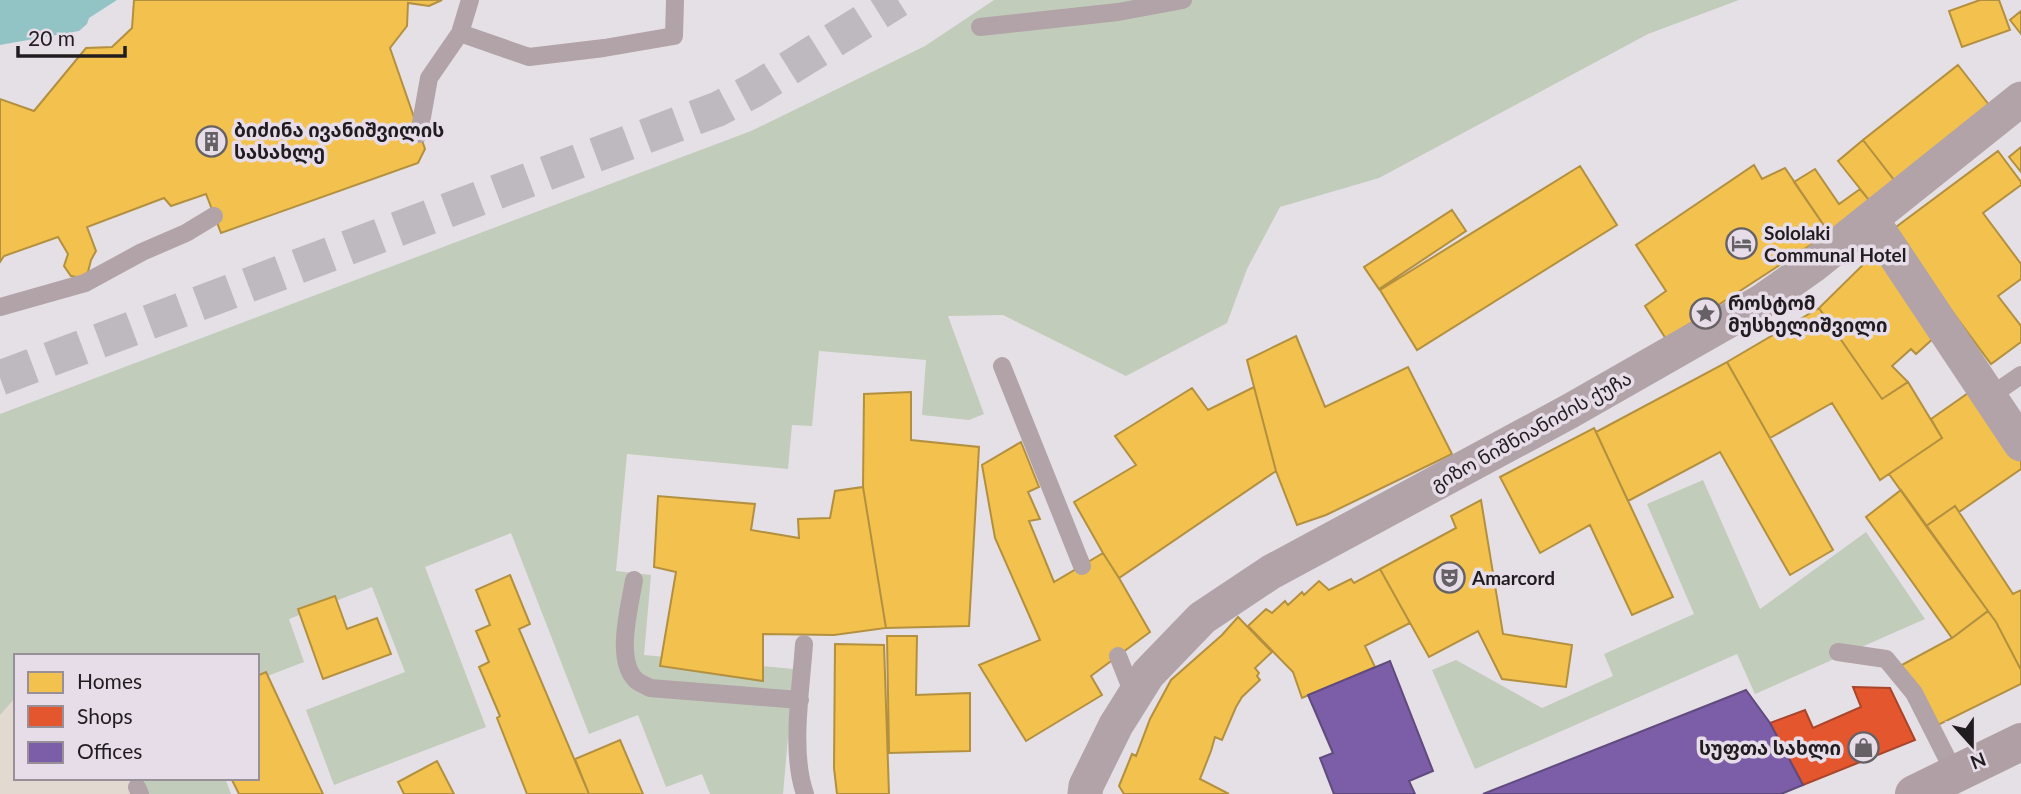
<svg xmlns="http://www.w3.org/2000/svg" width="2021" height="794" font-family="Lato,'Noto Sans Georgian',sans-serif">
<style>
.education{fill:#e2dad1}
.green{fill:#c2ccba}
.water{fill:#92c4c6}
.homes{fill:#f2c14e;stroke:#b39040;stroke-width:2}
.shops{fill:#e4572e;stroke:#a9452a;stroke-width:2}
.offices{fill:#7b5ea7;stroke:#604a7e;stroke-width:2}
.lines{fill:none;stroke-linecap:round;stroke-linejoin:round}
.street-tunnel{stroke:#beb9be;stroke-width:35;stroke-dasharray:35 18;stroke-linecap:butt}
.lane{stroke:#b1a3a7;stroke-width:18}
.street{stroke:#b1a3a7;stroke-width:35}
.secondary{stroke:#b0a0a6;stroke-width:38}
.labels{text-anchor:middle;stroke-width:7;stroke-linejoin:round;paint-order:stroke}
.poi-label{font-size:19px;font-weight:bold;fill:#201c20;stroke:#e7dde8;text-anchor:start}
.street-label{font-size:19px;fill:#201c20;stroke:#e7dde8}
</style>
<rect width="100%" height="100%" fill="#e5e0e5"/>
<!-- education -->
<path class="education" d="M16,697v81h127l6,16h-149v-79z"/>
<!-- green -->
<path class="green" d="M994,0h745l-91,34 -269,144 -99,29 -33,62 -20,54 -101,53 -123,-61 -55,1 36,98 -15,6 -47,-5 4,-55 -107,-9 -7,75 -20,-1 -4,44 -161,-15 -11,117 35,4 -7,80 150,14 -11,125h-73l-8,-20 -36,13 -28,-72 -49,19 -78,-201 -86,34 61,160 -152,58 -28,-75 99,-38 -33,-85 -83,32 15,43 -47,18v-24h-241v41l-16,18v-301l751,-283 174,-85z
M1703,480l57,129 106,-77 59,87 -170,75 -18,-40 -262,115 -43,-99 24,-10 86,48 71,-32 -9,-22 90,-40 -47,-110z
M143,778h82l6,16h-82z"/>
<!-- water -->
<path class="water" d="M0,0h117l-28,18 -2,6 -8,7 -79,14z"/>
<!-- homes -->
<path class="homes" d="M134,0h308l-13,6 -21,-3 -1,23 -17,22 35,101 -7,14 -197,70 -15,-39 -35,12 -7,-8 -77,29 9,24 -5,9 -3,12 -7,6 -10,-2 -7,-10 4,-12 -10,-17 -54,19 -4,6v-163l34,12 52,-63 26,-1 20,-19z
M1980,0h19l11,30 -48,17 -13,-36z
M2021,11v23l-11,-14z
M1958,65l35,45 -95,75 -35,-45z
M1863,140l35,45 -25,20 -35,-44z
M2021,147v25l-12,-15z
M1998,151l23,31v3l-38,28 38,51v15l-23,17 23,30v16l-30,22 -99,-134z
M1754,165l8,14 23,-11 44,65 -163,106 -21,-33 21,-15 -30,-46z
M1580,166l37,59 -200,125 -37,-60z
M1815,169l24,35 21,-15 13,16 -44,28 -35,-51z
M1452,210l14,21 -87,58 -15,-22z
M1878,250l58,86 -20,18 -5,-5 -19,17 16,16 -26,17 -63,-91z
M1819,308l63,91 26,-17 34,56 -62,42 -48,-77 -62,35 -43,-76z
M1296,336l29,71 83,-40 44,87 -126,61 -29,10 -21,-54 -29,-111z
M1727,362l106,188 -43,25 -70,-123 -92,49 -32,-69z
M1254,387l22,84 -157,107 -16,-25 -29,-51 62,-37 -21,-29 77,-48 16,22z
M1974,389l47,68v12l-62,43 -4,-6 -29,20 -37,-52 53,-36 -11,-19z
M911,392v48l68,7 -10,179 -83,2 -23,-141 1,-93z
M1594,428l79,169 -41,18 -42,-90 -50,28 -40,-76z
M1021,442l18,45 -11,5 12,27 -11,2 25,61 49,-29 16,25 31,54 -59,44 11,19 -76,46 -47,-76 61,-25 -45,-102 -13,-73z
M863,487l23,141 -52,7 -71,-1v47l-103,-15 16,-94 -22,-5 4,-71 97,8 -4,26 48,8 -1,-19 32,-1 5,-27z
M1901,490l87,121 -36,27 -86,-121z
M1481,500l22,134 69,11 -6,42 -64,-8 -24,-48 -49,26 -49,-88 76,-41 -5,-12z
M1955,506l58,88 8,-4v80l-25,-48 -70,-96z
M1380,569l30,54 -45,23 10,21 -73,31 -9,-26 -45,-46 18,-17 6,4 13,-12 3,4 14,-13 2,3 15,-14 10,9 22,-11 3,4z
M510,575l20,49 -11,5 70,165h-62l-30,-76 3,-2 -21,-49 10,-5 -13,-31 14,-6 -14,-35z
M335,596l12,33 30,-11 14,36 -68,25 -25,-70z
M1988,611l8,11 25,48v14l-87,43 -34,-61 52,-28z
M1238,617l34,35 -17,16 4,5 -2,3 3,4 -18,17 -6,10 -14,33 -7,-3 -4,14 -11,28 29,15h-105l-5,-8 13,-32 4,2 14,-37 21,-39 51,-45z
M887,636h30l-1,59 54,-2v58l-81,2z
M835,644l49,1 5,149h-52l-3,-26z
M266,672l57,122h-84l-8,-16h26v-102z
M620,740l23,54h-54l-14,-35z
M437,761l17,33h-50l-6,-12z"/>
<!-- shops -->
<path class="shops" d="M1853,687l37,1 25,52 -112,45 -33,-62 35,-13 8,18 48,-21z"/>
<!-- offices -->
<path class="offices" d="M1390,661l43,110 -24,10 6,13h-81l-14,-36 13,-5 -25,-58z
M1746,690l24,33 33,62 -22,9h-298z"/>
<g class="lines">
<!-- street-tunnel -->
<path class="street-tunnel" d="M0,378l718,-269 36,-19 144,-90"/>
<!-- lane -->
<path class="lane" d="M470,0l-10,33 69,24 75,-9 70,-12 1,-36
M980,27l138,-15 65,-12
M419,134l10,-56 31,-45
M0,307l85,-24 57,-31 44,-19 28,-17
M1002,366l80,200
M1989,397l32,-22
M634,580c-4,26 -19,78 1,99 3,4 10,6 15,9l150,12
M804,644c-3,46 -14,107 1,150
M1838,652l48,7 28,34 41,81
M1118,656l16,40
M137,787l3,7"/>
<!-- street -->
<path class="street" d="M1871,219l150,225
M1085,794l1,-8 30,-61 32,-51 54,-56 69,-46 299,-161 191,-109 51,-36 209,-167"/>
<!-- secondary -->
<path class="secondary" d="M1914,794l107,-52"/>
</g>
<!-- icons -->
<defs>
<symbol id="building-ring" viewBox="-11 -11 22 22"><circle r="9.5" fill="#e7dde8" stroke="#656165" stroke-width="1.5"/><path d="M-4-6H4V6H1V3H-1V6H-4ZM-2.5-4.3h1.7v1.8h-1.7ZM.8-4.3h1.7v1.8H.8ZM-2.5-1h1.7V.8h-1.7ZM.8-1h1.7V.8H.8Z" fill="#656165"/></symbol>
<symbol id="hotel-ring" viewBox="-11 -11 22 22"><circle r="9.5" fill="#e7dde8" stroke="#656165" stroke-width="1.5"/><path d="M-6-4.5h1.5V1H6V5H4.5V3h-9V5H-6ZM-4 0a1.8 1.8 0 1 1 3.6 0ZM.5 0V-2.5h3Q6-2.5 6 0Z" fill="#656165"/></symbol>
<symbol id="sight-ring" viewBox="-11 -11 22 22"><circle r="9.5" fill="#e7dde8" stroke="#656165" stroke-width="1.5"/><path d="M0-6L1.8-2.2L6-1.7L2.9 1.2L3.7 5.4L0 3.3L-3.7 5.4L-2.9 1.2L-6-1.7L-1.8-2.2Z" fill="#656165"/></symbol>
<symbol id="theatre-ring" viewBox="-11 -11 22 22"><circle r="9.5" fill="#e7dde8" stroke="#656165" stroke-width="1.5"/><path d="M-5-5.5Q0-4 5-5.5V0Q5 5 0 6Q-5 5-5 0ZM-3.3-2.5H-1v1.5H-3.3ZM1-2.5H3.3v1.5H1ZM-2.8 1Q0 5.5 2.8 1Z" fill="#656165"/></symbol>
<symbol id="shop-ring" viewBox="-11 -11 22 22"><circle r="9.5" fill="#e7dde8" stroke="#656165" stroke-width="1.5"/><path d="M-5-2.5h2.3a2.7 3.5 0 0 1 5.4 0H5L5.5 6h-11ZM-1.5-2.5h3a1.5 2.3 0 0 0-3 0Z" fill="#656165"/></symbol>
</defs>
<g fill-rule="evenodd">
<use href="#building-ring" x="194" y="124" width="35" height="35"/>
<use href="#hotel-ring" x="1724" y="226" width="35" height="35"/>
<use href="#sight-ring" x="1688" y="296" width="35" height="35"/>
<use href="#theatre-ring" x="1432" y="560" width="35" height="35"/>
<use href="#shop-ring" x="1846" y="730" width="35" height="35"/>
</g>
<g class="labels">
<!-- poi labels -->
<g class="poi-label">
<text x="234" y="137">ბიძინა ივანიშვილის<tspan x="234" dy="22">სასახლე</tspan></text>
<text x="1764" y="240">Sololaki<tspan x="1764" dy="22">Communal Hotel</tspan></text>
<text x="1728" y="310">როსტომ<tspan x="1728" dy="22">მუსხელიშვილი</tspan></text>
<text x="1472" y="585">Amarcord</text>
<text x="1841" y="755" text-anchor="end">სუფთა სახლი</text>
</g>
<!-- street labels -->
<g class="street-label">
<text transform="translate(1531 431) rotate(-29)" y="7">გიზო ნიშნიანიძის ქუჩა</text>
</g>
</g>
<!-- legend -->
<rect x="14" y="654" width="245" height="126" fill="#e7dde8" stroke="#979098" stroke-width="2"/>
<rect x="28" y="672" width="35" height="21" fill="#f2c14e" stroke="#979098" stroke-width="2"/>
<text x="77" y="689" font-size="21" fill="#201c20">Homes</text>
<rect x="28" y="706" width="35" height="21" fill="#e4572e" stroke="#979098" stroke-width="2"/>
<text x="77" y="724" font-size="21" fill="#201c20">Shops</text>
<rect x="28" y="742" width="35" height="21" fill="#7b5ea7" stroke="#979098" stroke-width="2"/>
<text x="77" y="759" font-size="21" fill="#201c20">Offices</text>
<!-- north arrow -->
<g transform="translate(1972 745) rotate(159)" stroke="#e7dde8" stroke-width="5" paint-order="stroke">
<path d="M0-5L12 26L0 18L-12 26Z" fill="#201c20"/>
<text y="-10" font-size="19" font-weight="bold" text-anchor="middle" fill="#201c20">N</text>
</g>
<!-- scale -->
<path d="M18 46v10h107v-10" fill="none" stroke="#201c20" stroke-width="3.5"/>
<text x="28" y="46" font-size="21" fill="#201c20" stroke="#e7dde8" stroke-width="5" paint-order="stroke">20 m</text>
</svg>
